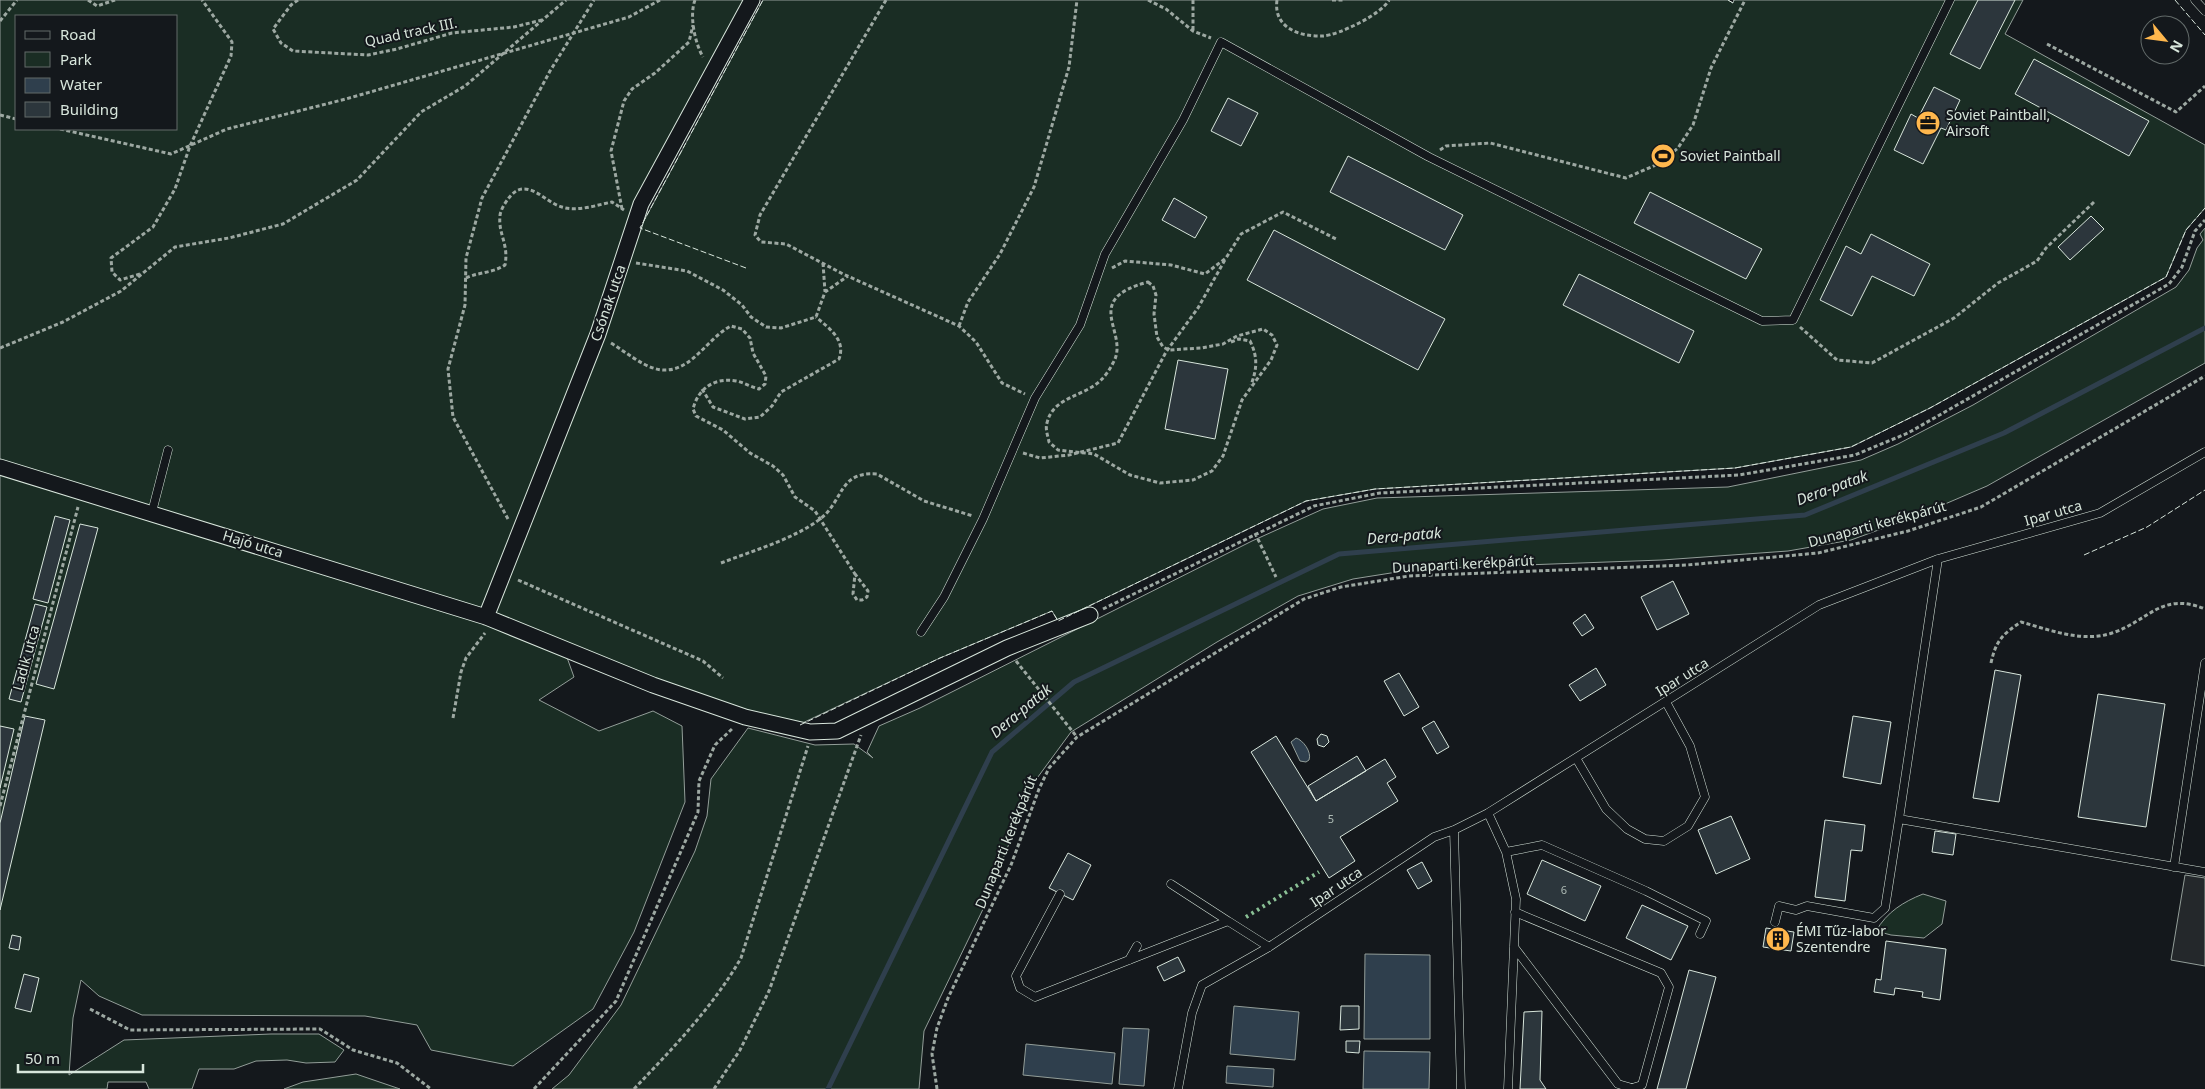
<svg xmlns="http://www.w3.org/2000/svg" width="2205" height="1089" font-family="'Noto Sans',sans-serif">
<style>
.green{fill:#1a2d24;stroke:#939e99;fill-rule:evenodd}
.parking{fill:#24282b;stroke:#939e99}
.water{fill:#2f3f4d;stroke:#939e99}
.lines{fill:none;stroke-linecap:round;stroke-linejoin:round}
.stream{stroke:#2f3f4d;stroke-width:5}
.building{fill:#2c363c;stroke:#d8e6dc}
.lane-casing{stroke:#d8e6dc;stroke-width:9}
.street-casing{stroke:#d8e6dc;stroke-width:17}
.path{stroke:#9da8a2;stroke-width:3;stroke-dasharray:4 2.5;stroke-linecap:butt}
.lane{stroke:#14181c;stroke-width:8}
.street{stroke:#14181c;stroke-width:15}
.hedge{stroke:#8ac095;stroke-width:4;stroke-dasharray:2.5 4;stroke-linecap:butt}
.fence{stroke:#d8e6dc;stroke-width:1;stroke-dasharray:6 2.5;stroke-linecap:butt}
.labels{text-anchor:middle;stroke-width:4;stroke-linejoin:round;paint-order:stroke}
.number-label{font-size:11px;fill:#adbab4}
.street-label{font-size:14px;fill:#d8e6dc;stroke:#14181c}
.poi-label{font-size:14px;fill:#d8e6dc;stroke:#14181c;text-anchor:start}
.water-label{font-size:15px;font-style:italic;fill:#d8e6dc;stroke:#14181c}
</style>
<rect width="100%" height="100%" fill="#14181c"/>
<!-- green -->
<path class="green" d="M0,0h747l-127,257 -129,357 149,-386 123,-228h965l5,3 1,-3h289l-18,34 200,111v63l-19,22 -20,47 -236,131 -79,39 -116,21 -360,21 -69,12 -248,120 -6,-10 -112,47 -144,68 -232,-77 10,28 -35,23 60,31 54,-20 29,15 3,76 -51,130 -41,77 -80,57 -82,-16 -14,-25 -52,-9 -223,-1 -43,-19 -18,-16 -8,38 -4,57 55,-35 147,-6h48l25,16 -9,12 -29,1 -19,-3 -31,1 -22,8h-35l-7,20h-43l-3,-7h-38l-1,7h-107zM16,16h160v113h-160z
M2205,228v135l-218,123 -70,30 -66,24 -63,11 -126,9 -246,9 -63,10 -55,17 -81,46 -146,90 -39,53 -47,120 -61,126 -5,58h-367l17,-14 52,-70 74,-154 12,-35 4,-37 37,-51 67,17 39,-1 19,14 -6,-6 12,-26 41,-18 332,-167 71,-32 54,-11 351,-11 133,-27 37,-16 75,-39 203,-118 13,-17 8,-22 6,-8 -3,-6z
M1923,894l23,7 -4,23 -18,14 -33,-3 -15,-4c11,-19 27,-29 47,-37z
M356,1074l44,15h-116l19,-7z"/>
<!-- parking -->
<path class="parking" d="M2185,875l20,3v88l-34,-6z"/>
<!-- water -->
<path class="water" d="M1296,738c7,2 16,14 13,22l-3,2 -6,-1 -9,-19z
M1365,954l65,1v84h-66z
M1234,1006l65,6 -4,48 -65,-6z
M1123,1028l26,1 -5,57 -25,-2z
M1026,1044l89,9 -3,31 -89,-9z
M1364,1051l66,1 -1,37h-66z
M1227,1066l47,3 -1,18 -47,-4z"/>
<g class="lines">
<!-- stream -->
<path class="stream" d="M828,1089l164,-337 82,-70 265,-128 466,-39 199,-82 201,-105"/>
</g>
<!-- building -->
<path class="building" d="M1978,0h37l-35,69 -30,-15z
M2034,59l115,62 -20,35 -114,-62z
M1934,87l26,13 -14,30 -5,-2 -18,36 -29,-14 17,-36 7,4z
M1228,98l30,15 -17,33 -30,-15z
M1348,156l115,59 -18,35 -115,-58z
M1650,192l112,57 -16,30 -112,-56z
M1174,198l33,19 -12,21 -33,-18z
M2091,216l13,13 -34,31 -12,-13z
M1274,230l171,89 -27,51 -171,-90z
M1871,234l59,30 -16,32 -42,-20 -20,40 -32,-16 26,-54 15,8z
M1579,274l115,57 -15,32 -116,-58z
M1178,360l50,9 -13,70 -50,-10z
M55,516l15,4 -22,83 -15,-4z
M80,524l18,4 -44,161 -18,-5z
M1673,581l16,33 -32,16 -16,-33z
M35,604l12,3 -26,95 -12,-3z
M1585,614l9,14 -12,8 -9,-13z
M1596,668l10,17 -26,16 -11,-16z
M1995,670l26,5 -22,127 -26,-4z
M1399,673l20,34 -15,9 -20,-35z
M2098,694l67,10 -19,123 -68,-10z
M25,716l20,4 -45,190v-87z
M1853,716l38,6 -10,62 -38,-7z
M1434,721l15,26 -12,7 -15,-26z
M0,726l14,3 -14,59z
M1321,734l6,2 2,6 -5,5 -6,-2 -1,-6z
M1276,736l40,65 69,-42 11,18 -9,6 11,18 -58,36 15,24 -26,17 -78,-126z
M1357,756l9,15 -50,30 -8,-15z
M1731,816l19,43 -34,15 -18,-44z
M1825,820l40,5 -3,26 -11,-1 -6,51 -30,-4z
M1935,831l21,3 -3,21 -21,-3z
M1068,853l23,12 -18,35 -24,-12z
M1542,860l59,26 -16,35 -58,-27z
M1422,862l10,19 -14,8 -11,-19z
M1642,905l46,21 -17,34 -45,-22z
M1766,928l28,4 -3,19 -28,-4z
M12,935l9,2 -2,13 -10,-2z
M1886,941l60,8 -6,51 -18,-3 1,-5 -28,-4 -1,7 -20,-3 2,-13 5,1z
M1178,957l7,14 -21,10 -7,-14z
M1689,970l27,7 -30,112h-29z
M24,974l15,4 -8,34 -16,-4z
M1341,1006h18v23l-19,1z
M1542,1011l-2,69 6,9h-26l4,-77z
M1346,1041h14l-1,12 -13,-1z"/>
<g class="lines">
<defs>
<path id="lane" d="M2195,0l10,11
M152,512l16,-62
M1938,559l-39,260 306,53
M921,632l23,-35 39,-78 52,-121 45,-73 25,-71 78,-134 38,-78 208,115 333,164 31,-1 157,-320
M1576,758l30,51 21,20 18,10 19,2 24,-15 17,-29 -15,-51 -24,-44
M1488,813l18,39 10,47 -8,190
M1454,830l7,259
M1506,852l36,-7 104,46 60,30 -6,13
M2174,867l31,-204
M1171,884l57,37
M1060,894l-44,82 4,12 15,9 193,-76 41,26
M1775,922l4,-16 17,4 11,-4 67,12 11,-10 14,-89
M1514,947l104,137 14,4 10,-3 27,-98 -8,-14 -146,-61
M1129,960l8,-14
M1178,1089l14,-76 10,-28 67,-38 165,-110 20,-7 34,-17 331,-208 119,-46 162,-46 105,-61"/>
<path id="street" d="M0,467l486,150 167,68 92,32 65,15 27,-1 170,-83 83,-33
M486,617l112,-283 43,-130 111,-204"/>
</defs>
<!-- lane casing -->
<use href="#lane" class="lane-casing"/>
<!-- street casing -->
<use href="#street" class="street-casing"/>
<!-- path -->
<path class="path" d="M88,0l9,6 18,-6
M298,0l-7,5 -18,24 8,14 12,8 75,4 29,-6 55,-16 62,-6 28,-7
M695,0c-6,16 0,43 8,57
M886,0l-126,215 -5,20 6,7 25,2 57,30 116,52 17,16 26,41 23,11
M1148,0l18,9 27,22 18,7
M1193,0v30
M1277,0c-4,28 23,37 46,36 16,-1 59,-22 66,-36
M1332,0h12
M0,21l17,-21
M2047,44l129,68 29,-26
M0,115l16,4
M60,129l111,25 56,-25 119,-30 283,-82 31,-17
M1440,150l6,-4 44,-3 136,35 32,-14 20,-16 15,-23 18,-57 34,-68
M622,209l-11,-58 13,-50 8,-12 23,-16 34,-31 4,-17
M636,263l51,8 36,19 19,15 9,12 15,10 15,1 35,-11 9,-25 23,-16
M823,263l2,29
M1112,268l13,-7 46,4 34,9 21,-16 15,-24 42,-22 53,27
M140,274l-20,6 -8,-8 -1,-14 42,-31 22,-38 15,-43 41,-90 1,-14 -30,-42
M466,278c13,-6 27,-5 39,-13 4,-21 -7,-31 -5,-49 0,-5 5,-13 8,-17 18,-25 37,4 54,8 15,5 35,-2 50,-5l12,8
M1148,282l5,4 3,9 -2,19 3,23 6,10 6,3 32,-2 22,-4 14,-8 26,-7 9,6 5,10 -6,15 -29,40 -19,56 -11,15 -19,9 -33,3 -30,-8 -36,-21 -36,-4 -9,-8c-1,-6 -4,-13 -2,-19 6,-27 38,-26 55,-44 4,-4 8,-10 11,-16 18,-30 -34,-63 35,-81z
M959,326l9,-24 32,-48 34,-67 35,-120 8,-67
M1800,327l37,33 35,3 82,-45 44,-35 39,-22 9,-13 48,-46
M1231,342l8,-3 11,2c8,16 7,28 1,44
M611,343c32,20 53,44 88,10 10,-9 20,-21 32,-27l11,3 8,9 3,15 13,23 -1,8 -6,5c-8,-2 -16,-7 -23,-8 -22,-4 -38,8 -43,28l3,7 27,14 27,23 23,13 10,9 12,22 20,14 40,63 -2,20 4,6h5l5,-3 1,-6 -13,-17
M0,348l63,-26 58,-31 54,-44 54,-9 54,-14 74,-44 64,-68 44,-26 101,-86
M702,389l11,18 32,12 15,-2 12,-11 9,-14 58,-33c7,-19 -9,-30 -23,-42
M1023,453l17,5 29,-3 49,-12 48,-91 32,-44 28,-50
M508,519l-55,-102 -5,-48 17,-64 1,-47 16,-60 68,-127 44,-71
M1255,533l21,44
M721,563c31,-12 73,-24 99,-44 24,-18 18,-48 57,-45l47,27 49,15
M518,580l185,81 20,17
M1103,609l211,-103 66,-13 359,-18 116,-20 53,-22 261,-149 13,-17 13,-36 10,-11
M1016,661l61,76
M1991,663c5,-23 12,-29 30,-41 29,8 62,21 91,11 37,-12 49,-42 93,-24
M453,718l8,-46 5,-14 19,-25
M0,806l78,-299
M90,1009l40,21 190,-1 33,21 44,13 34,26
M534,1089l82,-88 82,-189 1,-31 16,-36 18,-17
M634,1089c39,-41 79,-82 107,-131l67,-212
M714,1089l26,-39 29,-59 92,-256
M937,1089l-5,-35 5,-26 11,-30 63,-133 28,-76 10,-21 28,-31 227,-138 37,-12 68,-11 278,-11 131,-12 90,-22 73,-24 224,-131"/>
<!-- lane -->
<use href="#lane" class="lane"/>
<!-- street -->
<use href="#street" class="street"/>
<!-- hedge -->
<path class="hedge" d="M1246,917l73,-45"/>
<!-- fence -->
<path class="fence" d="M1728,0l5,3 1,-3
M2175,0l30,35
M746,268l-106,-40 123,-228
M2084,555l63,-28 58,-37
M800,725l140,-67 112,-47 6,10 248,-120 69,-12 360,-21 116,-21 79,-39 236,-131 20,-47 19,-22"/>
</g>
<!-- icons -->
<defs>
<symbol id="office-disc" viewBox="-11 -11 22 22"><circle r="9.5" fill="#ffb74d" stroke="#14181c"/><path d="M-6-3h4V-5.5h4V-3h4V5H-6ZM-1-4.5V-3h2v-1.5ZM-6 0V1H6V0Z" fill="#111"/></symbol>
<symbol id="stadium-disc" viewBox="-11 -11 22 22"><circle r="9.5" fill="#ffb74d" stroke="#14181c"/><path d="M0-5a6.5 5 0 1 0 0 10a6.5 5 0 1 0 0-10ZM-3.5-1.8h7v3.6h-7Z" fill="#111"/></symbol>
<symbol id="building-disc" viewBox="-11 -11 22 22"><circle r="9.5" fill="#ffb74d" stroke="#14181c"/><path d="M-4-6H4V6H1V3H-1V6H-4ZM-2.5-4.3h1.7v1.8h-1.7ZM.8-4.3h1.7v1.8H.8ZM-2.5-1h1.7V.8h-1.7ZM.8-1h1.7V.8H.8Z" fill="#111"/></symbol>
</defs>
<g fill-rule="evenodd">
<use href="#office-disc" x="1914" y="109" width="28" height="28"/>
<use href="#stadium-disc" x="1649" y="142" width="28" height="28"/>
<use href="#building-disc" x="1764" y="925" width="28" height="28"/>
</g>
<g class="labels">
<!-- number labels -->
<g class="number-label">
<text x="1331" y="823">5</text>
<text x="1564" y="894">6</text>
</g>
<!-- street labels -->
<g class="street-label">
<text transform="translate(411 32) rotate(-12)" y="5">Quad track III.</text>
<text transform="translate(608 303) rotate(-71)" y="5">Csónak utca</text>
<text transform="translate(2053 513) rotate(-16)" y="5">Ipar utca</text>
<text transform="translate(1877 524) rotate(-15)" y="5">Dunaparti kerékpárút</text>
<text transform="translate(253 544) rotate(17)" y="5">Hajó utca</text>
<text transform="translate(1463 564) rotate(-3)" y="5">Dunaparti kerékpárút</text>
<text transform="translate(26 658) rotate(-75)" y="5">Ladik utca</text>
<text transform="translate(1682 677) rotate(-32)" y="5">Ipar utca</text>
<text transform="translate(1006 842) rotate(-68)" y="5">Dunaparti kerékpárút</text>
<text transform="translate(1336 887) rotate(-34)" y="5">Ipar utca</text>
</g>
<!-- poi labels -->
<g class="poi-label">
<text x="1946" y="120">Soviet Paintball,<tspan x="1946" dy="16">Airsoft</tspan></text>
<text x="1680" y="161">Soviet Paintball</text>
<text x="1796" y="936">ÉMI Tűz-labor<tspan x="1796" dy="16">Szentendre</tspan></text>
</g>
<!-- water labels -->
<g class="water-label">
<text transform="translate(1832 488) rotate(-20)" y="5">Dera-patak</text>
<text transform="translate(1404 536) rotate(-5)" y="5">Dera-patak</text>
<text transform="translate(1021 711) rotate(-40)" y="5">Dera-patak</text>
</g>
</g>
<!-- legend -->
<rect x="15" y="15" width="162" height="115" fill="#14181c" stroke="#626a69"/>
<rect x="25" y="31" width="25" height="8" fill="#14181c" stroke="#626a69"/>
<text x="60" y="40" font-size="15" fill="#d8e6dc">Road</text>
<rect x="25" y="52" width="25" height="15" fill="#1a2d24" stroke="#626a69"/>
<text x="60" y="65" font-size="15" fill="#d8e6dc">Park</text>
<rect x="25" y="78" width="25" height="15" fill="#2f3f4d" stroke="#626a69"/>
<text x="60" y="90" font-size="15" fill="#d8e6dc">Water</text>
<rect x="25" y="102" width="25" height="15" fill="#2c363c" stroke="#626a69"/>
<text x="60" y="115" font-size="15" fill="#d8e6dc">Building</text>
<!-- north arrow -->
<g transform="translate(2165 40) rotate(119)"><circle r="24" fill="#14181c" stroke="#626a69"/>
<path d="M0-4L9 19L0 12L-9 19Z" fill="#ffb74d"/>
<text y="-8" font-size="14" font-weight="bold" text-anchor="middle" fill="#d8e6dc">N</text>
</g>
<!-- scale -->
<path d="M18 1064v8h125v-8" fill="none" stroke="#d8e6dc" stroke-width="2.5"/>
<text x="25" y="1064" font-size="15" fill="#d8e6dc" stroke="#14181c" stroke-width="4" paint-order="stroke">50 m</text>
</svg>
